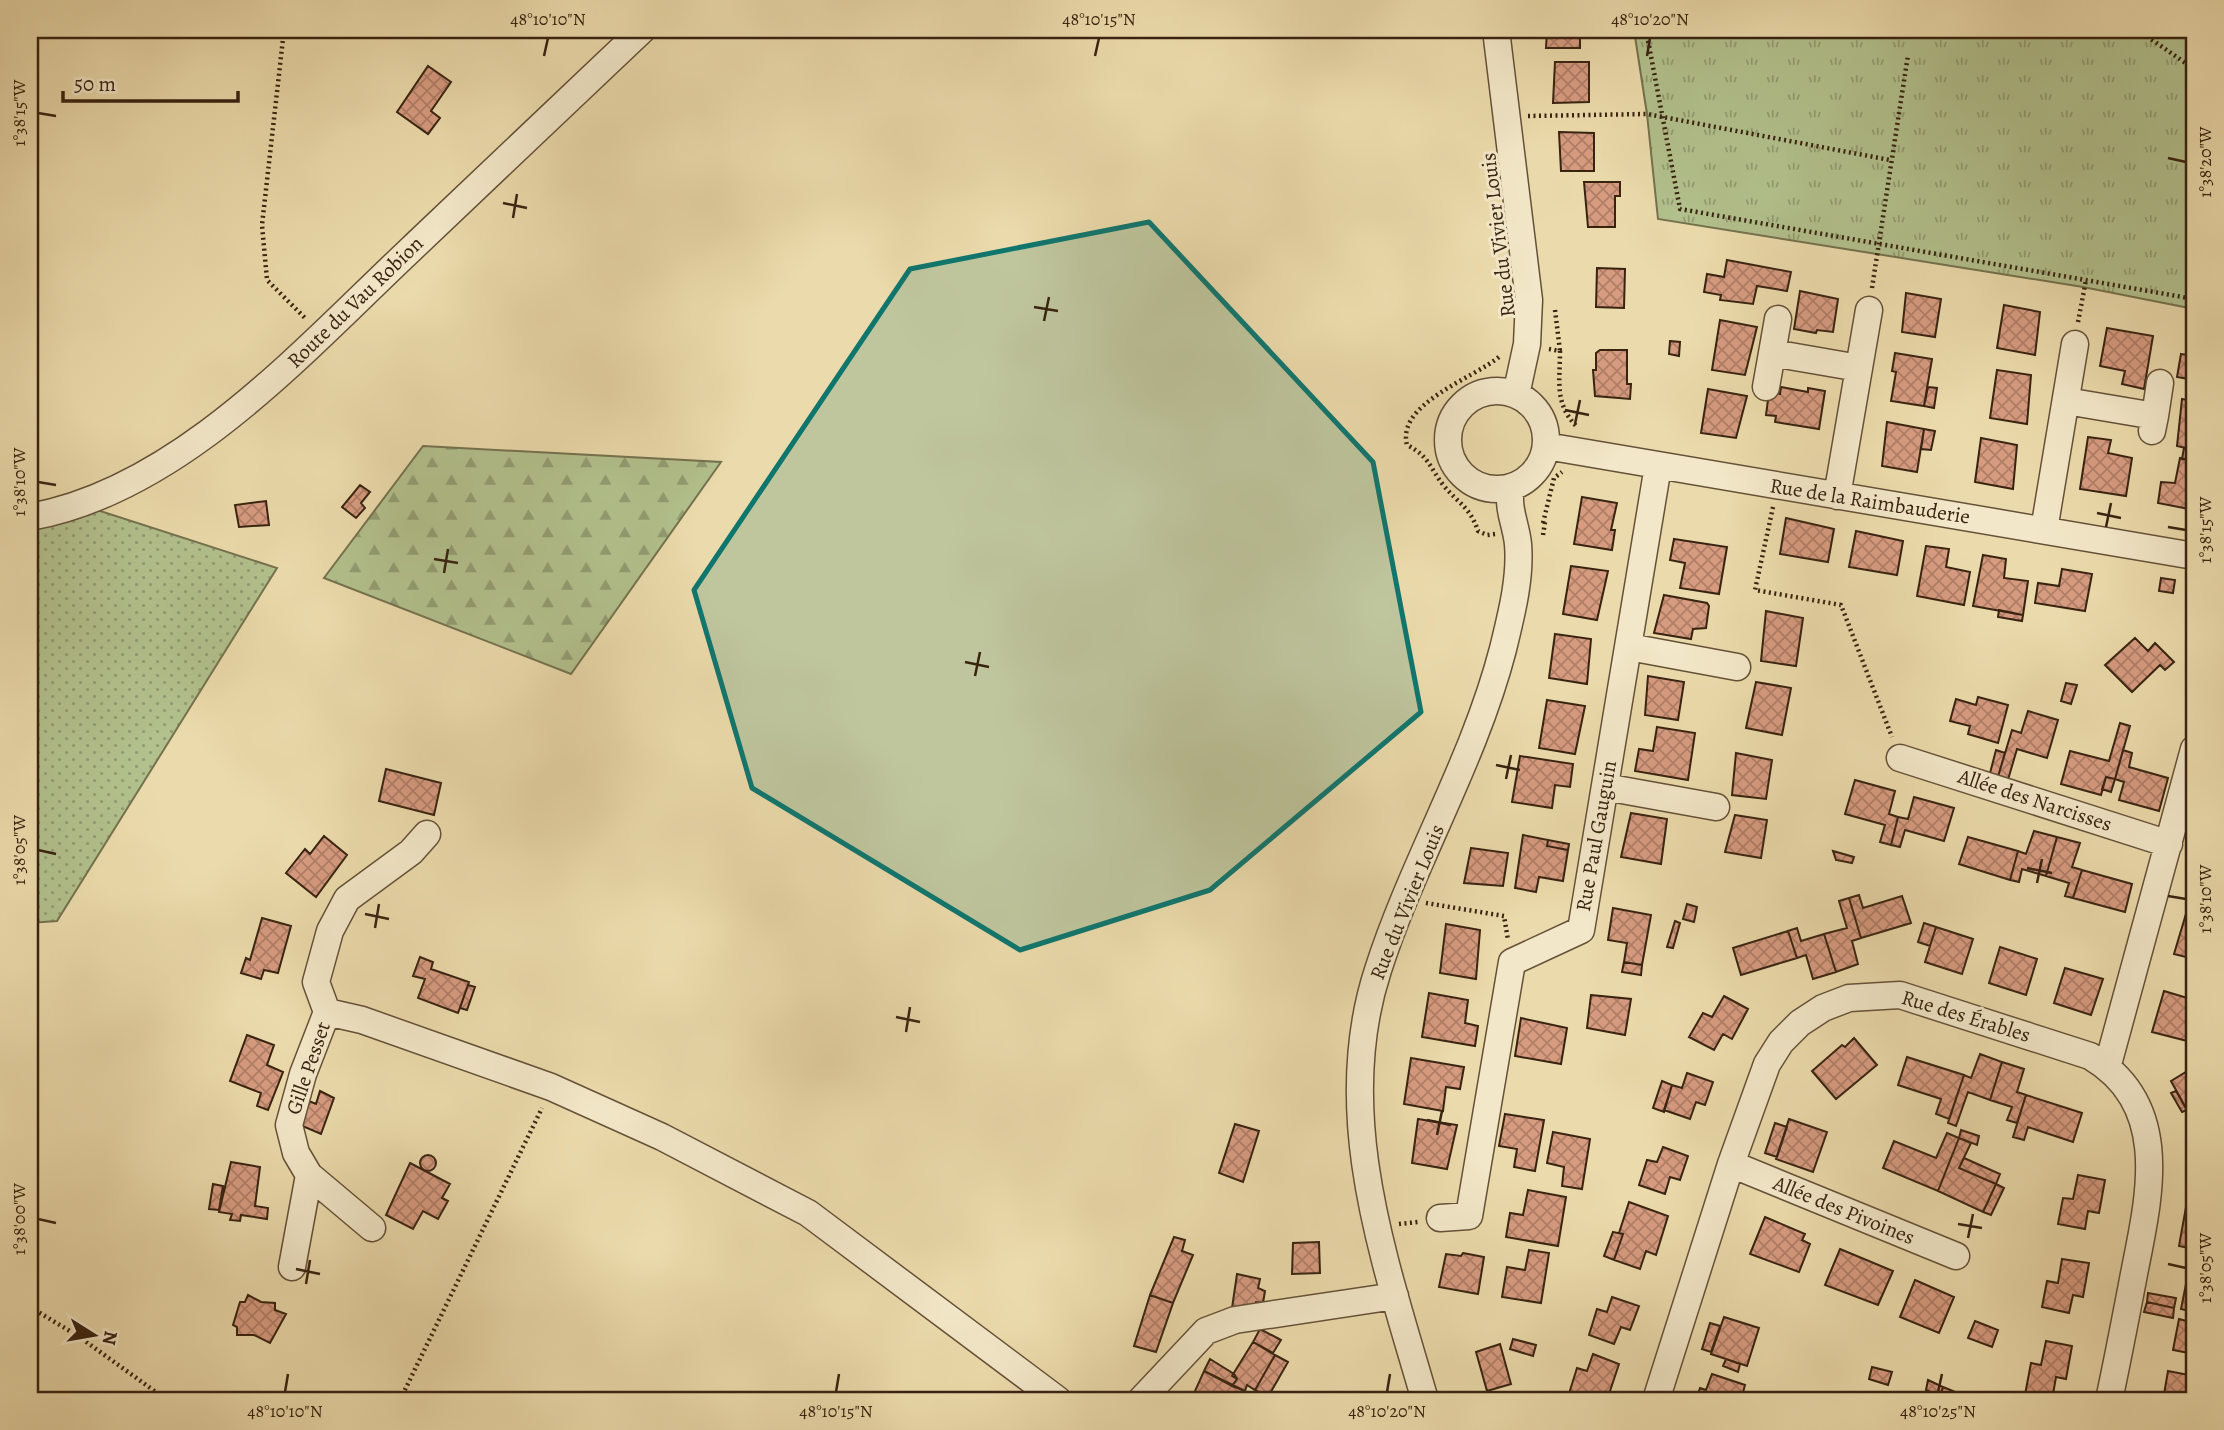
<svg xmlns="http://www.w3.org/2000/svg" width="2224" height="1430" font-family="Alegreya,serif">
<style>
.grass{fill:url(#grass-dots);stroke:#75724f;stroke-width:2}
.forest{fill:url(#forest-firs);stroke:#75724f;stroke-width:2}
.park{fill:url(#park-tufts);stroke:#75724f;stroke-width:2}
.building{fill:url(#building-cross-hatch);stroke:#382311;stroke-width:2}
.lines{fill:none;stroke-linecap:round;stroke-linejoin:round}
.minor-casing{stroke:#655138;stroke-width:29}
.path{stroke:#382311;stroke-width:4.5;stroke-dasharray:2 3.5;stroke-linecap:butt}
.minor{stroke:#f2e7c8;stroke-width:26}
.marked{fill:#0f766e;fill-opacity:0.2;stroke:#0f766e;stroke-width:5;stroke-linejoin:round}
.ticks{fill:none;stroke:#382311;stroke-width:2.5}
.labels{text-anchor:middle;stroke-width:6;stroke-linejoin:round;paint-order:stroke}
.street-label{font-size:21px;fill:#382311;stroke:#f2e7c8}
.neatline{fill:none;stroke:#382311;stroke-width:2.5}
.ticks-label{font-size:18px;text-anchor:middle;fill:#382311}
</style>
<defs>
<pattern id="grass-dots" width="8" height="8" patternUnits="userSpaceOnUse" patternTransform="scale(1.75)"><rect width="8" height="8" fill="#b2c18d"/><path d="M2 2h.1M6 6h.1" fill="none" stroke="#929c72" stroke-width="1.8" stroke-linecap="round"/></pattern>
<pattern id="forest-firs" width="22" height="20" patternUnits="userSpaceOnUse" patternTransform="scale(1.75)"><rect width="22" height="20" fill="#b2c18d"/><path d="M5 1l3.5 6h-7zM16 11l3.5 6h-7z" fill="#929c72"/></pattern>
<pattern id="park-tufts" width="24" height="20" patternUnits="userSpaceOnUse" patternTransform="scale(1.75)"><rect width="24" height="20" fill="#b2c18d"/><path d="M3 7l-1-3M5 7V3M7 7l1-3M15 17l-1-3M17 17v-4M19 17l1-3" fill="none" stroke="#929c72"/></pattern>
<pattern id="building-cross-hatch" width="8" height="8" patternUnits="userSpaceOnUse" patternTransform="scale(1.75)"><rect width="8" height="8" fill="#d79b80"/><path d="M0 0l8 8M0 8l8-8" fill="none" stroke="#af7e67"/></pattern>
</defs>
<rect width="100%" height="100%" fill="#ebdaab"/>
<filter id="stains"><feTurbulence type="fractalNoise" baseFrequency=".00286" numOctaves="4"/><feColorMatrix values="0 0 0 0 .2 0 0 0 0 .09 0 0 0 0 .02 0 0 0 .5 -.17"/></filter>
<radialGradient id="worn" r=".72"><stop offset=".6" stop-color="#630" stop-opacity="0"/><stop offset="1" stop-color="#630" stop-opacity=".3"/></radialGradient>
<!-- grass -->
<path class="grass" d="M91,508l186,60 -220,353 -27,2v-399z"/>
<!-- forest -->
<path class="forest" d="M423,446l298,16 -150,212 -247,-96z"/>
<!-- park -->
<path class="park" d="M1634,30h552l8,5v274l-111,-22 -425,-68 -11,-105z"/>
<!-- building -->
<path class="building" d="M1542,30h38v18h-34l1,-16 -5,1z
M1555,62h34v40l-36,1z
M428,66l23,16 -20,29 9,7 -12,16 -31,-22z
M1559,132l35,1v38h-33z
M1584,182h36v14h-5v31h-27z
M1727,260l64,12 -4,19 -30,-5 -4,18 -33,-4 1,-5 -17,-3 3,-18 17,3z
M1597,268l28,1 -1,39 -28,-1z
M1800,291l38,8 -5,33 -16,-2 -1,3 -22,-4z
M1906,293l35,6 -6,38 -33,-5z
M2004,305l36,7 -5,43 -38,-7z
M1720,320l37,7 -12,48 -33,-5z
M2107,328l46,8 -9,53 -22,-5 3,-13 -25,-5z
M1670,341l10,1 -1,14 -10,-2z
M1600,350h27v34h4l-1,15 -35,-3 -2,-26h3v-17z
M1895,353l37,6 -8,47 -33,-5 5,-29 -4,-1z
M2181,354l13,2v24l-17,-3z
M1997,370l34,5 -4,49 -37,-6z
M1781,387l27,5v-4l17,3 -6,38 -44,-7 1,-6 -10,-1 3,-23 11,2z
M1928,387l9,1 -3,20 -10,-2z
M1708,389l39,7 -11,42 -35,-5z
M2182,399l12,2v49l-17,-4z
M1887,422l37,7 -7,43 -35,-6z
M1924,429l11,2 -4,19 -10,-1z
M2088,437l23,3 -3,13 24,5 -6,38 -46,-7z
M1981,438l36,7 -4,44 -38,-7z
M2184,448l10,2v11l-12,-2z
M2180,458l14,3v49l-36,-7 3,-21 14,1z
M360,485l10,7 -9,11 4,5 -9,10 -14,-11z
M1582,497l35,6 -6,27h4l-3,20 -38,-6z
M266,501l3,24 -30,2 -4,-22z
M1786,518l48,11 -6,33 -48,-8z
M1856,531l47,10 -6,34 -48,-8z
M1674,539l53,8 -8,47 -39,-6 5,-25 -15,-3z
M1926,546l23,3 -3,18 24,5 -6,33 -47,-9z
M1983,555l23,4 -2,19 24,3 -5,34 -50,-9z
M1571,566l37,5 -11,49 -34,-6z
M2062,569l30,5 -7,37 -50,-8 3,-20 21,3z
M2161,578l14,2 -2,13 -14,-2z
M1664,595l43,8 2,3 -3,22 -13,1 -2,10 -37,-6z
M1999,610l24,5 -1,6 -24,-4z
M1766,611l37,7 -7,48 -35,-5z
M1555,634l36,5 -4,45 -38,-6z
M2135,638l13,13 7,-8 19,19 -9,8 -5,-5 -28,27 -27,-27z
M1648,676l36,6 -6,38 -33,-5z
M1756,682l35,6 -9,47 -36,-7z
M2066,683l11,2 -6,19 -10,-3z
M1978,697l30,8 -10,38 -30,-9 2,-8 -20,-5 6,-22 20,6z
M1547,700l38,6 -10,48 -36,-6z
M2028,711l30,9 -11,38 -30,-9 -10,34 -10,-3 15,-50 9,3z
M2120,723l10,3 -15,53 -9,-2 -5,18 -40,-11 9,-33 39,10z
M1657,727l38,6 -7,47 -53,-9 4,-22 14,2z
M1996,750l9,3 -8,27 -8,-3z
M2123,750l9,3 -3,14 39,11 -9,33 -40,-11 5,-18 -9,-3z
M1736,753l36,7 -6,39 -34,-4z
M1520,756l53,8 -3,23 -15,-2 -3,23 -40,-6z
M386,769l55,14 -7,32 -55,-14z
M2106,777l9,2 -4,13 -9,-3z
M1855,780l40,11 -6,23 9,3 -7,28 -11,-3 5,-17 -40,-11z
M1914,797l40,11 -10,33 -39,-11 -5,17 -9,-2 7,-28 10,2z
M1631,813l36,6 -6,45 -40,-7z
M1735,815l32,5 -6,38 -36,-6z
M2034,831l23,6 -11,39 -24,-7 -3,13 -9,-2 8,-29 8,3z
M1523,835l25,5 -1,6 21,4 -5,31 -24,-4 -3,15 -21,-4z
M324,836l23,19 -31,42 -30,-24 19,-24 5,5z
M1968,837l50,14 -8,29 -51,-16z
M2057,837l23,6 -8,24 10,3 -9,28 -8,-2 4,-13 -23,-7z
M1548,840l21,4 -1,6 -21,-4z
M1471,848l37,5 -5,33 -39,-3z
M1833,851l21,6 -2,6 -16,-3z
M2082,870l50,14 -7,28 -52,-14z
M1859,895l4,13 39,-12 9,27 -50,15 -12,-40z
M2191,897l3,1v61l-20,-5z
M1849,898l12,40 -9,3 6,23 -22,8 -12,-38 23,-6 -8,-27z
M1687,904l10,3 -3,15 -11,-3z
M1613,908l38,7 -9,50 -18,-3 3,-19 -19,-3z
M262,918l29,8 -13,47 -14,-3 -3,9 -20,-6 5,-15 4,2z
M1675,921l5,2 -7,25 -6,-1z
M1924,923l12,4 -6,19 -12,-4z
M1446,924l34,6 -4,49 -36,-6z
M1936,927l37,12 -11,35 -37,-12z
M1797,928l4,13 23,-7 12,38 -23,7 -7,-24 -9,3 -9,-27z
M1788,931l9,27 -56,17 -8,-27z
M2000,947l37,12 -11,36 -37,-12z
M420,957l13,5 -2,7 38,13 -11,31 -40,-15 7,-19 -12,-3z
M1624,962l18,3 -1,10 -19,-3z
M2065,968l38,11 -12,36 -37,-12z
M468,985l7,2 -8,23 -7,-2z
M2164,991l30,9 -3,42 -39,-10z
M1429,993l39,7 -3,23 13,3 -3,20 -53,-9z
M1591,995l40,4 -6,36 -38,-7z
M1724,996l24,13 -16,30 -9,-5 -9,16 -25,-13 14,-24 9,4z
M1521,1018l46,10 -6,36 -46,-8z
M247,1035l27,10 -7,20 16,7 -15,38 -11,-4 4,-13 -31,-12z
M1854,1038l23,27 -41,34 -24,-28 30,-26 3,2z
M1980,1054l22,8 -12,38 -22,-8 -12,34 -8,-3 16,-48 7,3z
M1907,1057l57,18 -15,44 -13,-5 5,-15 -43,-14z
M1411,1058l53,9 -4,22 -14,-2 -3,24 -39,-7z
M2002,1062l22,7 -7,23 9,3 -9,28 -10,-3 5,-13 -22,-7z
M2194,1067v39l-7,4 -16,-29z
M1687,1073l26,9 -8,23 -9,-3 -6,17 -26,-9 8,-25 10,3z
M1662,1081l10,4 -8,27 -11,-4z
M320,1091l14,7 -13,36 -21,-9 9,-24 7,3z
M2176,1091l11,19 -5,2 -11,-19z
M2026,1095l56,18 -9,29 -45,-15 -4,13 -11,-3z
M1505,1114l39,6 -9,51 -21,-4 3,-18 -18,-3z
M1418,1119l39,6 -10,44 -35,-6z
M1789,1119l38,13 -14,40 -37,-13z
M1775,1123l12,4 -10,30 -12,-4z
M1235,1124l24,7 -16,51 -24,-9z
M1961,1130l18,6 -2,9 -18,-7z
M1553,1132l37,7 -8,50 -20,-3 2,-19 -17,-4z
M1947,1133l12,5 -21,53 -55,-23 11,-27 42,17z
M1959,1138l12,5 -12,25 37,16 -13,28 -45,-21z
M1663,1147l25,9 -8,24 -10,-3 -5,17 -26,-9 8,-25 10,2z
M2194,1148v41h-4l-1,-40z
M420 1163a8 8 0 1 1 16 0a8 8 0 1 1-16 0Z
M1964,1158l36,16 -4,10 -37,-16z
M231,1162l29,5 -5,39 13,2 -1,11 -26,-4 -1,6 -10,-1 2,-6 -13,-2z
M410,1163l40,21 -8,14 6,3 -10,18 -15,-8 -10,18 -27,-14z
M2078,1175l27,5 -6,33 -11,-2 -3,18 -27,-5 5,-26 10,1z
M213,1184l10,2 -4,24 -10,-1z
M1996,1184l8,4 -13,27 -8,-3z
M1528,1190l38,7 -8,49 -52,-9 4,-24 13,2z
M1629,1202l39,14 -12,39 -10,-4 -6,18 -26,-9 9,-26 -4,-1z
M2186,1207l8,2v40l-15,-3z
M1765,1217l40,17 -3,6 8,4 -11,28 -49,-18z
M1613,1232l10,2 -9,26 -10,-4z
M1174,1237l11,3 -3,11 11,4 -20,48 -23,-8z
M1319,1242l1,31 -28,1 1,-31z
M1840,1249l53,22 -15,34 -53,-20z
M1529,1250l20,3 -8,50 -39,-6 5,-30 18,3z
M1463,1253l21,4 -6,37 -39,-7 7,-33 15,2z
M2062,1259l27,4 -6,34 -10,-2 -4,18 -27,-6 5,-26 11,2z
M2189,1269l5,1v42l-13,-3z
M1237,1274l23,5 -2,9 7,3 -2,12 -7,-1 -2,10 -22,-4z
M1915,1280l39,17 -15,36 -39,-16z
M2148,1293l28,5 -2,10 -27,-6z
M248,1295l13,7 14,1v7l11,4 -16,29 -16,-8h-17v-8l-4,-2 7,-23h5z
M1150,1295l23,8 -17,49 -22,-6z
M1612,1297l27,9 -9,24 -9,-3 -7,17 -25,-9 8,-26 10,3z
M2147,1302l27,6 -1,10 -29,-6z
M1724,1317l35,11 -12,38 -36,-12z
M2179,1319l15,4v31l-21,-4z
M1975,1321l23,9 -6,17 -24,-9z
M1710,1323l10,3 -9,26 -9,-3z
M1260,1329l21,11 -8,13 -20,-11z
M1513,1339l23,6 -3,11 -23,-7z
M2046,1341l26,5 -6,33 -10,-2 -4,23h-28l7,-37 10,2z
M1253,1342l22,13 -20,35 -8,-5 -2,6 -13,-5 5,-7 -5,-3z
M1500,1344l11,40 -24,7 -11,-39z
M1593,1354l26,10 -12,36h-40l10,-32 10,3z
M1275,1355l13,7 -20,35 -13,-7z
M1210,1359l24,15 3,5 -5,7 -28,-15z
M1726,1359l14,5 -2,8 -15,-6z
M1872,1367l20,5 -4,13 -19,-6z
M1204,1371l41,20 -5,9h-49z
M2168,1371l26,5v24h-31z
M1712,1374l33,11 -4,15h-45l4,-12 6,2z
M1928,1380l15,7 -3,9 -14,-6z
M1943,1387l15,6 -3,7 -15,-4z"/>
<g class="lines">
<defs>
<path id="minor" d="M1496,30l33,270 -2,44 -11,51
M1778,319l-6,34 87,15
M1766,387l6,-34
M1448 440a49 49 0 1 1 98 0a49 49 0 1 1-98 0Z
M2066,401l89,15 -3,15
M2155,416l5,-33
M1546,446l648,110
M1837,496l32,-186
M30,517c148,-26 272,-165 377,-264 78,-75 157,-149 235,-223
M2044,530l31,-186
M1629,647l108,20
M1900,758l269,86
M1605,787l111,20
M327,1012l35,8 189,67 111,50 146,76 250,187
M2107,1068l87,-319
M1731,1164l225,92
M1440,1218l29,-2 43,-254 69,-32 77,-464
M372,1228l-63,-53 -13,-22 -7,-28 14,-51 24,-62 -11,-30 14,-51 17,-32 64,-47 16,-18
M292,1267l17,-92
M1141,1400l65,-69 29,-11 160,-24
M1425,1400c-40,-139 -94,-286 -47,-430 35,-109 96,-209 125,-321 8,-33 18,-71 15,-105 -2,-20 -11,-35 -7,-56
M1656,1400l75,-236 36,-100 14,-22 19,-19 23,-15 26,-10 51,-3 190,61c83,49 59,141 44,218 -8,42 -16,84 -25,126"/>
</defs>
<!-- minor casing -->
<use href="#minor" class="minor-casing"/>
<!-- path -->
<path class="path" d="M284,30l-22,195 5,55 39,39
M1646,30l34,179 514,90
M2138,30l56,39
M1528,116l119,-2 243,46
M1872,288l36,-233
M1555,310l5,41
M2078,322l8,-42
M1549,349l11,2c0,31 -6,52 17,76
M1773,507l-18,83 86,15 51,132
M1543,523l11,-45 8,-6
M1495,534l-8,1 -9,-4c-8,-24 -19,-27 -34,-45 -15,-19 -14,-29 -37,-41 -11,-42 68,-67 93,-89
M1543,535l2,-13
M1426,903l78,13 4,24
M1399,1224l19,-2
M30,1307l48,29 89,64
M400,1400l142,-292"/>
<!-- minor -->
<use href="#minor" class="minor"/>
</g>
<!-- marked area -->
<path class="marked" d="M1149,222l224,240 48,250 -211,178 -190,60 -268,-162 -58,-198 216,-321z"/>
<!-- ticks -->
<path class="ticks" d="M544,56l4,-18M1095,56l4,-18M1647,56l3,-18M38,113l18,3M2168,158l18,4M503,203l24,5M513,218l4,-24M1034,307l24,4M1044,321l5,-24M1565,410l24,5M1575,424l5,-24M38,482l18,3M2097,513l24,5M2106,527l5,-24M2168,527l18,3M434,559l24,4M444,573l4,-24M965,662l24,5M975,676l5,-24M1496,765l24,5M1506,779l5,-24M38,850l18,4M2027,868l25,5M2037,883l5,-24M2168,896l18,3M365,914l24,5M375,928l4,-24M896,1017l24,5M906,1032l4,-25M1427,1120l24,5M1437,1135l5,-24M38,1219l18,4M1958,1224l24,4M1968,1238l5,-24M2168,1264l18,4M296,1269l24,5M306,1284l4,-24M285,1392l3,-18M836,1392l3,-18M1387,1392l3,-18M1938,1392l4,-18"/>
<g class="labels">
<!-- street labels -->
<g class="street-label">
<text transform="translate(1498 235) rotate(-97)" y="7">Rue du Vivier Louis</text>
<text transform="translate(355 302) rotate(-44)" y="7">Route du Vau Robion</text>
<text transform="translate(1870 501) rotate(9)" y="7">Rue de la Raimbauderie</text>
<text transform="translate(2035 800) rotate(18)" y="7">Allée des Narcisses</text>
<text transform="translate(1596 836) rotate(-80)" y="7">Rue Paul Gauguin</text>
<text transform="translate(1407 902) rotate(-68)" y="7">Rue du Vivier Louis</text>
<text transform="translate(1966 1016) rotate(17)" y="7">Rue des Érables</text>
<text transform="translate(308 1068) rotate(-71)" y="7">Gille Pesset</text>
<text transform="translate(1844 1210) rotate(22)" y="7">Allée des Pivoines</text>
</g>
</g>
<!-- margin -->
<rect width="2224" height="1430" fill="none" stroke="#ebdaab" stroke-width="77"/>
<!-- north arrow -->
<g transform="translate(94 1335) rotate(101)" stroke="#f2e7c8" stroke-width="5" paint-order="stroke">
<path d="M0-5L12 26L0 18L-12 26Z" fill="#382311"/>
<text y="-10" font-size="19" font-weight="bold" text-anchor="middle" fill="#382311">N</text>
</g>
<!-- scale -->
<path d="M63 91v10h175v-10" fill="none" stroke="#382311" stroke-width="3.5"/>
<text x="74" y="91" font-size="21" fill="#382311" stroke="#f2e7c8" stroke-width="5" paint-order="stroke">50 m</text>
<rect x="38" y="38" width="2148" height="1354" class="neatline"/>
<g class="ticks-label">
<text x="548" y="25">48°10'10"N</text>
<text x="1099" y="25">48°10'15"N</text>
<text x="1650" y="25">48°10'20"N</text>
<text transform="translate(19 113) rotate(-90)" y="6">1°38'15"W</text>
<text transform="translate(2205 162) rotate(-90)" y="6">1°38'20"W</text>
<text transform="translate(19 482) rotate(-90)" y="6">1°38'10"W</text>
<text transform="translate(2205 530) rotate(-90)" y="6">1°38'15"W</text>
<text transform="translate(19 850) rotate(-90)" y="6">1°38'05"W</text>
<text transform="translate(2205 899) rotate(-90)" y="6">1°38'10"W</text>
<text transform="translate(19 1219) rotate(-90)" y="6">1°38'00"W</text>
<text transform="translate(2205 1268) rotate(-90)" y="6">1°38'05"W</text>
<text x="285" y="1417">48°10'10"N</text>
<text x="836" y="1417">48°10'15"N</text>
<text x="1387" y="1417">48°10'20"N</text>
<text x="1938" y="1417">48°10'25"N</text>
</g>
<rect width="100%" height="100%" filter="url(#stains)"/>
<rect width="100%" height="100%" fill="url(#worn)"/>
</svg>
